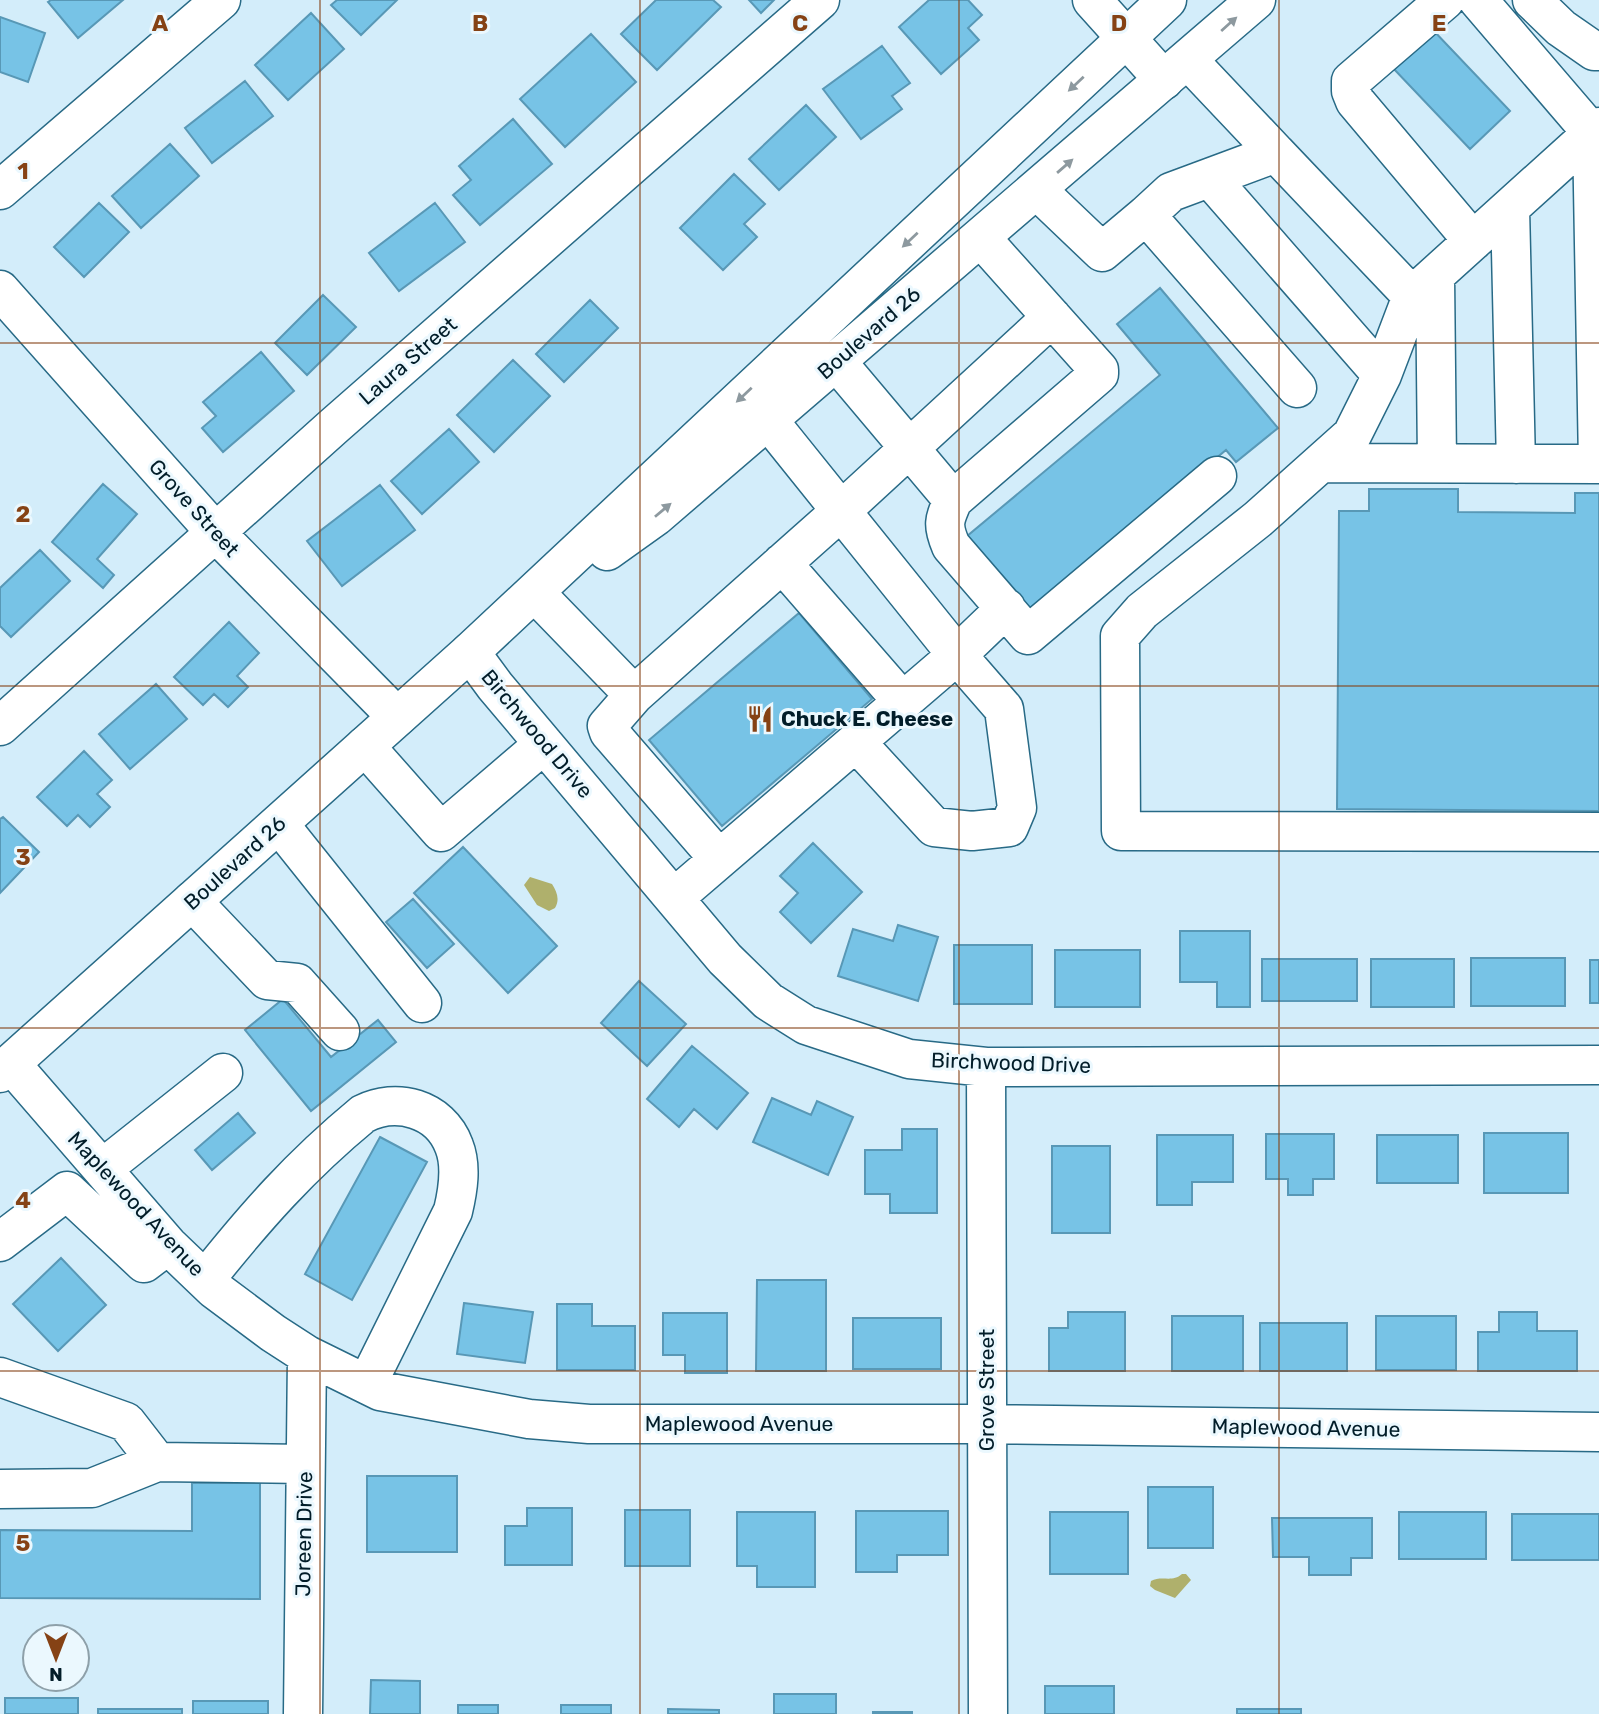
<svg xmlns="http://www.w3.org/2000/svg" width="1599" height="1714" font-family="Rubik,sans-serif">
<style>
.water{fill:#afb06c}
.building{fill:#77c3e6;stroke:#5898b6;stroke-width:2}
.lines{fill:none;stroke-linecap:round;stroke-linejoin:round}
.minor-casing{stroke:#286a86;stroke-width:41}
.major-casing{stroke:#286a86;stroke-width:41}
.minor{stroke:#fff;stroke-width:38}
.major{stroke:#fff;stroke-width:38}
.oneway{fill:#8d999f}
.grid{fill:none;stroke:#854215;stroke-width:2;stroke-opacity:0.55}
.labels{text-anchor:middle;stroke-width:6;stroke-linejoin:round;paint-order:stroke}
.street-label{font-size:21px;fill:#021d29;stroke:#ebf8fe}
.poi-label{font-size:21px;font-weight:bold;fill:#021d29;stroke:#ebf8fe;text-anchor:start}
.grid-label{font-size:23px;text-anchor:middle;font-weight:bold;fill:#854215;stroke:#ebf8fe;stroke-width:6;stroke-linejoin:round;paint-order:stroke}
</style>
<rect width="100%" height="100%" fill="#d3edfa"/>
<!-- water -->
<path class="water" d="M530,877l22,7c5,8 8,15 3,24l-6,3 -12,-6 -13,-20z
M1182,1574h4l5,6 -16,18 -20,-8 -5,-4 1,-5c11,-6 21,2 31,-7z"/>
<!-- building -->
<path class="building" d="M51,0h72l-45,38 -30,-36z
M337,0h60l-36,35 -30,-30z
M656,0h57l8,7 -64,63 -36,-36z
M749,0h25l-13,13z
M929,0h39l14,15 -14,13 11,12 -38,34 -42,-47z
M311,13l33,36 -56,51 -33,-35z
M0,17l45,16 -17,49 -28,-10z
M1432,29l78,82 -40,38 -78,-82z
M591,34l45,48 -71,65 -45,-48z
M882,46l28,37 -18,13 10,13 -41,30 -38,-50z
M245,81l28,35 -61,47 -27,-35z
M806,105l30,32 -57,53 -30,-31z
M513,119l39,45 -72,61 -27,-30 18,-15 -12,-14z
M170,144l29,32 -58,52 -29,-32z
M734,174l31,30 -21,20 13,13 -34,33 -43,-42z
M99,203l30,29 -45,45 -30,-30z
M435,203l30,39 -66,49 -30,-38z
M1160,288l118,140 -42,34 -10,-12 -196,164 -64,-77 194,-162 -43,-51z
M323,295l33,32 -49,48 -32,-32z
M590,300l28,28 -54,54 -28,-28z
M261,352l33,39 -71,61 -21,-24 14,-12 -13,-14z
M513,360l37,36 -56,56 -37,-37z
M449,429l30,33 -57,52 -31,-33z
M103,484l34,30 -40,45 17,16 -11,13 -51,-46z
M380,485l35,45 -73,56 -35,-45z
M1369,489h89v23l117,1v-20h24v318l-262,-2 2,-298h30z
M40,550l30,31 -59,56 -11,-11v-38z
M799,613l73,86 -150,127 -73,-86z
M229,622l30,31 -22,23 11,11 -20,20 -14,-13 -11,11 -29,-28z
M156,684l31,35 -57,50 -31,-35z
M84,751l28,29 -15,14 13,13 -20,20 -12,-12 -11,11 -30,-29z
M3,817l36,35 -39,41v-74z
M813,843l49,49 -51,51 -31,-31 18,-19 -18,-17z
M463,847l94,99 -49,47 -94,-100z
M413,899l41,45 -27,24 -41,-46z
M898,925l40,12 -20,64 -80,-25 15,-47 40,12z
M1180,931h70v76h-33v-25h-37z
M954,945h78v59h-78z
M1055,950h85v57h-85z
M1471,958h94v48h-94z
M1262,959h95v42h-95z
M1371,959h83v48h-83z
M1590,960h9v43h-9z
M639,981l47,43 -39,42 -46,-43z
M283,999l48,58 47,-37 18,22 -85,69 -66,-81z
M692,1046l56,47 -31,36 -23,-20 -15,18 -32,-28z
M772,1098l39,17 6,-14 36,16 -25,58 -75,-33z
M238,1113l17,20 -43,37 -17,-20z
M902,1129h35v84h-47v-19h-25v-44h37z
M1484,1133h84v60h-84z
M1266,1134h68v45h-21v16h-25v-16h-22z
M1157,1135h76v47h-41v23h-35z
M1377,1135h81v48h-81z
M380,1137l47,25 -75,138 -47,-26z
M1052,1146h58v87h-58z
M61,1258l45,47 -48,46 -45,-47z
M757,1280h69v91h-70z
M464,1303l69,9 -8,51 -68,-9z
M557,1304h35v22h43v44h-78z
M1068,1312h57v59h-76v-43h19z
M1499,1312h38v19h40v40h-99v-39h21z
M663,1313h64v60h-42v-18h-22z
M1172,1316h71v55h-71z
M1376,1316h80v54h-80z
M853,1318h88v51h-88z
M1260,1323h87v48h-87z
M367,1476h90v76h-90z
M192,1483h68v116l-260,-1v-68l192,1z
M1148,1487h65v61h-65z
M527,1508h45v57h-67v-39h22z
M625,1510h65v56h-65z
M856,1511h92v44h-51v17h-41z
M737,1512h78v75h-58v-21h-20z
M1050,1512h78v62h-78z
M1399,1512h87v47h-87z
M1512,1514h87v46h-87z
M1272,1518h100v40h-21v17h-42v-18h-36z
M371,1680l49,1v33h-50z
M1045,1686h69v28h-69z
M774,1694h62v20h-62z
M5,1698h73v16h-73z
M193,1701h75v13h-75z
M458,1705h40v9h-40z
M561,1705h50v9h-50z
M98,1709h84v5h-84z
M668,1709l51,1v4h-51z
M1237,1709h64v5h-64z
M873,1712h39v2h-39z"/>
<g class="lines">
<defs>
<path id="minor" d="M1092,0l72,80
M1445,0l-94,81v10l4,10 118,140
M1478,0l114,133 6,331
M1532,0l29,28 33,23h5
M1276,153l136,143 -30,79 -30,60 -94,84 -116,92 -22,25 1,195 478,1
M1210,178l172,197
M0,190l221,-190
M1037,190l65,62 44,-37 151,173
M1510,208l6,256
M1146,215l25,-23 105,-39 -88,-93
M1435,276l2,187
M0,290l216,243 181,184
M1412,296l187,-169
M836,361l117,139c-9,20 -11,25 -2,46l77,89 189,-159
M1321,463l278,1
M953,500l146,-126v-4l-118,-132
M782,563l121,139
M541,599l93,96
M470,652l25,34 230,273 43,42 38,24 103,34 77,8 613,-2
M0,726l334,-300 486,-426
M856,742l78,85 38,4 37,-4 8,-19 -13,-99 -47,-54 49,-47
M365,746l76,86 103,-88
M279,824l143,179
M719,859l-110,-127 -2,-6 27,-31 207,-184 211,-194
M674,898l283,-243 -189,-235
M192,901l75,79 30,3 43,48
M11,1064l157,181 46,44 59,44 34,22 73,36 149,28 60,5h398l612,8
M986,1067l2,647
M102,1169l121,-96
M0,1242l67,-51 77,72 24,-18
M205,1280c50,-63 95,-114 158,-166 33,-17 77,-6 91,32 8,20 4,44 -1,65l-86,173
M0,1377l126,45 31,40
M0,1489l92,-1 65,-26 148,2
M303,1714l4,-359"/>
<path id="major" d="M607,551l49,-35 600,-516
M0,1073l470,-421 697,-652"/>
</defs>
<!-- minor casing -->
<use href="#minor" class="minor-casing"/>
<!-- major casing -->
<use href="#major" class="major-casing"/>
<!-- minor -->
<use href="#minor" class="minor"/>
<!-- major -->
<use href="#major" class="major"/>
</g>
<!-- one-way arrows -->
<defs><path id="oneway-solid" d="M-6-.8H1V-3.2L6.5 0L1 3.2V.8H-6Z" transform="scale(1.75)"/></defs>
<g class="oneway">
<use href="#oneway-solid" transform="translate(1229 24) rotate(-42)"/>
<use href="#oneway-solid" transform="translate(1076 84) rotate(137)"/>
<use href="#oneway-solid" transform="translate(1065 166) rotate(-41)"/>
<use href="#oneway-solid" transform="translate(910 240) rotate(137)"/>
<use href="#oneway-solid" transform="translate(744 395) rotate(137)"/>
<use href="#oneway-solid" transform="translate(663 510) rotate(-40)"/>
</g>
<!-- grid -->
<path class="grid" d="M320,0v1714M640,0v1714M959,0v1714M1279,0v1714M0,343h1599M0,686h1599M0,1028h1599M0,1371h1599"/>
<!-- icons -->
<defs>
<symbol id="restaurant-bare" viewBox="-9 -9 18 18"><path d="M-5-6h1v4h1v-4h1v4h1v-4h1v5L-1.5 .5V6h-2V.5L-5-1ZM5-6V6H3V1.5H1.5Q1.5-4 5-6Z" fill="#854215" stroke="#ebf8fe" stroke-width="2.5" paint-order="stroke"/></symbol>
</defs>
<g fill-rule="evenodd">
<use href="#restaurant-bare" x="741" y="700" width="38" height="38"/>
</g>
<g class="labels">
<!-- street labels -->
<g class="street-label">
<text transform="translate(869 333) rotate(-41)" y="7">Boulevard 26</text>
<text transform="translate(408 361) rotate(-41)" y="7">Laura Street</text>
<text transform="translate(194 508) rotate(48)" y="7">Grove Street</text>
<text transform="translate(537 734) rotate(50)" y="7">Birchwood Drive</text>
<text transform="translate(235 863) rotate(-42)" y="7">Boulevard 26</text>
<text transform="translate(1011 1063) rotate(2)" y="7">Birchwood Drive</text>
<text transform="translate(136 1204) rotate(47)" y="7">Maplewood Avenue</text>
<text transform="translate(987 1390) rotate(-90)" y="7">Grove Street</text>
<text x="739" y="1431">Maplewood Avenue</text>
<text transform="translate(1306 1428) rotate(1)" y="7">Maplewood Avenue</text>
<text transform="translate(304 1534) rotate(-89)" y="7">Joreen Drive</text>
</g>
<!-- poi labels -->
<g class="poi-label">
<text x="781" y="726">Chuck E. Cheese</text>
</g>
</g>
<g class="grid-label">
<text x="160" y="31">A</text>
<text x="480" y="31">B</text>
<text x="800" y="31">C</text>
<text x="1119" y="31">D</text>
<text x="1439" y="31">E</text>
<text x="23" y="179">1</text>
<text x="23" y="522">2</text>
<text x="23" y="865">3</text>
<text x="23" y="1208">4</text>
<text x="23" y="1551">5</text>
</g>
<!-- north arrow -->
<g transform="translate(56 1658) rotate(180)"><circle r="33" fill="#ebf8fe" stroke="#8ea0a9" stroke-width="2"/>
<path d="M0-5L12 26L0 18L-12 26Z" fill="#854215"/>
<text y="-10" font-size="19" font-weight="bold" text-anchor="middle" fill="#021d29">N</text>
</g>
</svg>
